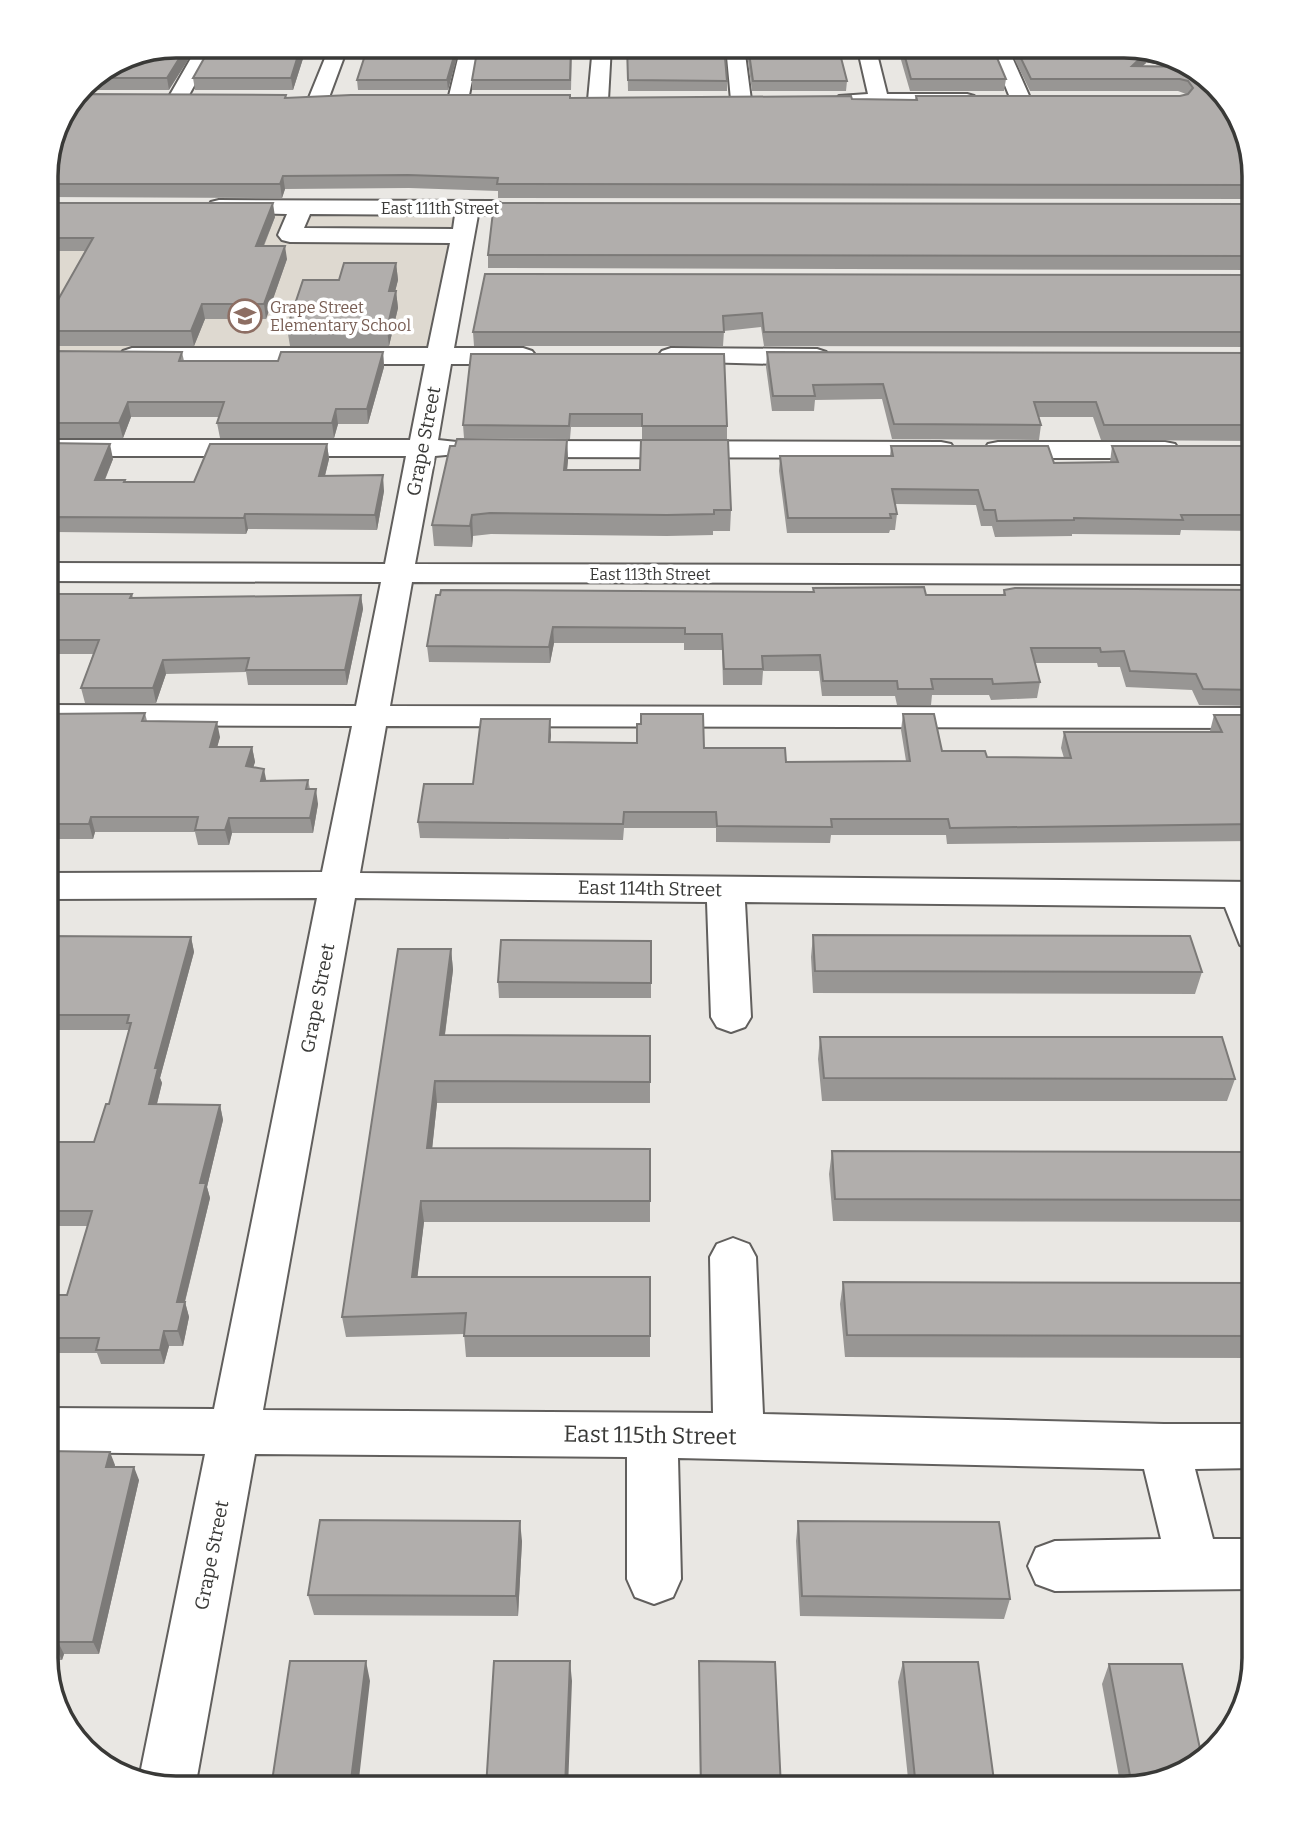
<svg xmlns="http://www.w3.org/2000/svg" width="1300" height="1834" font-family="Bitter,serif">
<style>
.built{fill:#ded9d0}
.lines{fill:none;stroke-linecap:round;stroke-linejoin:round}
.minor-casing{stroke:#615f5d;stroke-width:4}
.minor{fill:#fff;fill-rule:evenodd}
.wall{fill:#989694}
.shaded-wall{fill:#7c7a78}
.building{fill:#b1aeac;stroke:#7c7a78;stroke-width:2}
.labels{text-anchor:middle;stroke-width:7;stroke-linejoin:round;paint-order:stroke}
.far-street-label{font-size:16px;fill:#393937;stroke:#fff}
.far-education-label{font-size:16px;fill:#785e54;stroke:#fff;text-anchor:start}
.street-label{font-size:19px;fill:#393937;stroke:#fff}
.near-street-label{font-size:23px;fill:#393937;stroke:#fff}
.rim{fill:none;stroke:#393937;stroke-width:3.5}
</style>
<rect width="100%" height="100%" fill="#e9e7e3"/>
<!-- built -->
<path class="built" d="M46,208l419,1 -27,145h-392z"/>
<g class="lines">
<defs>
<path id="minor" d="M198,46h18l-32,58h-14l-3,-4z
M330,46h18l-20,54 -3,4h-14l-3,-4z
M461,46h18l-11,54 -3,4h-14l-3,-4z
M593,46h18l-3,54 -3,4h-14l-3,-4z
M726,46h18l7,54 -3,4h-14l-3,-4z
M857,46h18l12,48h80l7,2 3,4 -3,4 -7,2 -128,-2 -3,-4 3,-4 29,-2z
M989,46h18l24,54 -3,4h-14l-3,-4z
M1086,46h42l54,15 -8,4 -79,-13 -7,-2z
M219,200l273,1 8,2 3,5 -3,5 -22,2 -24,133h69l9,3 4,5 -4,5 -9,3h-72l-13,76 19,2 4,6 -4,6 -22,2 -20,108 839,2v18l-842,-2 -22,124 864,2v20l-868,-2 -26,147 894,9v67l-14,-4 -15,-38 -480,-5 6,115 -6,10 -14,5 -14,-5 -6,-10 -4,-115 -352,-4 -92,512 450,3 -3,-156 7,-13 16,-6 16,6 7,13 7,157 401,10h90v44l-59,1 18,70h41v50l-199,2 -19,-7 -8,-18 8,-18 19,-7 106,-2 -17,-70 -466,-11 3,121 -8,18 -19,7 -19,-7 -8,-18v-122l-372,-3 -60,334h-27l-29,-9 66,-325 -159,-2v-44l168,1 103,-511 -271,1v-26l276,-1 30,-146 -306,-1v-20l310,1 25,-124 -335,-1v-18l339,1 21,-108h-360v-16h364l15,-76h-293l-9,-3 -4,-5 4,-5 9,-3h296l22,-105 -160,-1 -8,-2 -4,-5 9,-21 -76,-2 -3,-5 3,-5zM310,214l145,1 -2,14 -149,-1z
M671,348l146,1 9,3 4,5 -4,5 -9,3 -155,-4 -4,-5 4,-5z
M515,441l426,1 10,2 4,6 -4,6 -10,2 -426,-1 -10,-2 -4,-6 4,-6z
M998,442h167l10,2 4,6 -4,6 -10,2h-167l-10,-2 -4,-6 4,-6z"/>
</defs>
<!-- minor casing -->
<use href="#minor" class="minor-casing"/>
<!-- minor -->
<use href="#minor" class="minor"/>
</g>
<!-- wall -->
<path class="wall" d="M176,46l-7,44h-89l10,-12z
M211,46h96l-14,44h-98l-2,-12z
M460,46l-12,44h-90l-1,-10z
M478,46h114l-2,2h-18l-1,42h-99v-10z
M612,46h112l3,35v10h-99l-1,-43h-14z
M746,46h92l9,35 -1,10h-94z
M897,46h95l14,33 -2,12h-94z
M1008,46h108l30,17 -4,3 51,1 62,109v23l-757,-1v-7l-89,-3 -124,1 -3,9 -236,-1v-30l241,-69h283l345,2 1,-4h264l6,-2 -8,-3h-148z
M46,203l229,14 -11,29 23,13 -21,60h-61l-11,27h-148v-25l39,-70h-39z
M1255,204v66l-767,-2v-13z
M396,263l2,17 -3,11h1l2,17 -9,38h-99l-3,-18 52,-48z
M1255,275v72l-491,-1 -3,-19 -37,4 -1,15h-249l-1,-14z
M46,351l136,1 2,9h94l105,-9 1,15 -16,57h-30l-4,14h-114l-3,-15 2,-6h-88l-8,21h-77z
M767,352l488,1v88l-154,-1 -8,-23h-54l2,8 -2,15 -147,-1 -10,-40 -67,1 -1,11h-42l-6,-44z
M471,354l256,72v13h-85v-12h-71l-1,12 -106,-1 -1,-13z
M567,440l1,20 -1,10 164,40 -1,21h-17v4l-46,1 -176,-2 -18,2 -1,11 -38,-1 -2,-21z
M46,443l67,16 -8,21 20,2h69l133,-38 2,15 -4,17 59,15 -7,39 -129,-1 -2,5 -191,-2 -1,3 -8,1z
M891,446l163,17 56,-1 2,-16h143v85l-74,-1 -1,5 -108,-1v2l-77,1 -3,-11h-11l-5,-21 -81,-1 2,10 -2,16h-5l-1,3h-102l-8,-62 1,-15h110z
M813,588l113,7h77l1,-5h251v116l-56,-1 -7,-15 -66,-3 -6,-20h-22l-1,-4h-62l5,19 -3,16 -46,2 -2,-5h-57l-1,10h-34l-2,-9h-73l-3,-25h-56l-1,14h-39l-1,-35h-38v-7h-130l-4,20 -121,-1 -2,-16 9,-51 377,-3z
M46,590h2l1,4h83l1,4 228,-3 2,14 -16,76h-99l-2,-13 -80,2 -10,29h-71l-4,-15 12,-34h-47z
M145,713l2,8 73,16 -3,10h35l3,15 -2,5 13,14 42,-1 2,9 8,15 -5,29h-81l-3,12h-31l-3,-13h-100l-2,7h-44l-3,9v-134z
M903,714l39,37 45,6 77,1 -3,-10 3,-16h147l-1,-1 4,-16h41v126l-308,3 -1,-9h-115l-1,8 -114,-1v-14h-92l-1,12 -203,-2 -2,-16 55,-38 78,-49 -1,7 154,6 82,14 120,-1 -5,-31z
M813,935l389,37 -7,22 -382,-1 -2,-36z
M46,936l145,1 3,15 -34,126 2,5 -5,21 63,1 3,15 -16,67 3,11 -25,104 4,15 -6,29h-14l-5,18h-63l-4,-11h-51v-58h21l21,-69h-42v-84h48l15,-38 20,-74h-83z
M651,941v57h-152l-1,-16z
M451,949l2,21 -8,65 205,1v67h-213l-5,45 218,1v73h-226l-7,55h233v80h-184l-2,-23 -118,3 -4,-20z
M820,1037l415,42 -8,22h-405l-4,-42z
M832,1151l422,1v70l-421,-1 -4,-47z
M843,1282l411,1v75l-409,-1 -5,-53z
M46,1451l69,14 -1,2 25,13 -40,174h-35l-2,6h-16z
M798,1521l212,78 -6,20 -204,-3 -4,-75z
M522,1541l-4,75 -204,-1 -6,-20z
M699,1661l82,127h-81l-1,-107z
M903,1662l92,126h-86l-11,-106z
M1109,1664l80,107 -68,17 -19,-104z"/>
<!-- shaded-wall -->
<path class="shaded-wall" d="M187,46h10l-28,44 -2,-12z
M301,46h6l-14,44 -2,-12z
M457,46h3l-12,44 -1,-10z
M1148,51l-2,12 -16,15 2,-12z
M283,176l2,13 -3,9 -2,-14z
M273,203l2,14 -17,42 -2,-13z
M285,246l2,13 -21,60 -2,-15z
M396,263l2,17 -7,28 -2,-17z
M396,291l2,17 -9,38 -2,-17z
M202,304l3,15 -11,27 -3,-15z
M383,352l1,15 -16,57 -1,-15z
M128,402l3,15 -8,21 -4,-15z
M336,409l2,15 -4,14 -2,-15z
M567,440l1,20 -3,30 -1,-20z
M110,444l3,15 -15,37 -3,-16z
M327,444l2,15 -8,32 -2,-15z
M383,475l1,16 -7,39 -2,-15z
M245,514l3,15 -2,5 -2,-16z
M472,515l1,21 -1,11 -2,-21z
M51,517l4,15 -1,3 -4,-15z
M361,595l2,14 -16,76 -2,-15z
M553,627l1,16 -4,20 -1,-16z
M163,660l3,14 -10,29 -3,-15z
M550,719l1,16 -2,23v-16z
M217,722l3,15 -7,25 -3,-15z
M252,747l3,15 -6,19 -3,-15z
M264,769l3,15 -6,-3z
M316,789l2,15 -5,29 -3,-15z
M91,817l4,15 -2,7 -4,-15z
M229,818l3,15 -3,12 -4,-15z
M46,828l3,11 -3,9z
M191,937l3,15 -34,126 2,5 -9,36 -4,-15 6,-36z
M451,949l2,21 -11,86 -2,-21z
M435,1081l2,22 -7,66 -3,-21z
M220,1105l3,15 -16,67 3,11 -29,119 -4,-15 23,-119z
M421,1201l3,21 -9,76 -3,-21z
M185,1302l4,15 -6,29 -5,-15z
M164,1331l5,15 -5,18 -4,-14z
M110,1452l5,13 -4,15 -5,-13z
M134,1467l5,13 -40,174 -6,-12z
M520,1521l2,20 -4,75 -2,-20z
M58,1642l6,12 -2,6 -6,-12z
M366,1661l4,20 -12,107h-8z
M570,1661l2,20 -4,107h-3z
M93,1744l7,13 -1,2 -8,-7z"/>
<!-- building -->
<path class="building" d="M176,46h11l-20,32h-77z
M211,46h90l-10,32h-98z
M368,46h89l-10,34h-90z
M478,46h93l-1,34h-98z
M627,46h97l3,35 -99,-1z
M748,46h90l9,35h-94z
M902,46h90l14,33h-95z
M1015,46h101l32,5 -16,15 61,1 44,44 18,65v9l-758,-1 1,-6 -90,-3 -125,1 -3,8h-234v-17l13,-49 18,-24 209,1 -1,3 66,-3h219v3l281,-2 1,3 65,1 -1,-4h264l8,-2 5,-6 -5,-7 -8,-2h-149z
M46,203h227l-17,43h29l-21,58h-62l-11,27h-145v-10l47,-83h-47z
M494,203l761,1v52l-767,-1z
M344,263h52l-7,28h7l-9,38 -100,-1 16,-48h36z
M485,274l770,1v57h-491l-2,-19 -39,3 1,16h-251z
M46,351l136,1 -3,9h99l3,-9h102l-16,57h-31l-4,14h-115l7,-21h-96l-9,21h-73z
M767,352l488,1v72h-151l-8,-23h-62l7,23 -147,-1 -11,-40 -70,1 2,11h-42z
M471,354h253l3,72h-85v-12h-72l-1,12 -106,-1z
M457,439l110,1 -3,30h76l1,-30h87l3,70h-17v4l-47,1 -177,-2 -18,2 -2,11 -38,-1 18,-79h5z
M46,443l64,1 -15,36h30l-1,2h70l16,-38h117l-8,32 64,-1 -8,40 -130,-1 -1,4 -193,-1 -1,3h-4z
M891,446h157l6,17 64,-1 -6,-16h143v69h-74l2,5 -109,-2v2l-77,1 -2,-11h-11l-6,-20 -86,-1 5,25h-7l1,4h-103l-8,-62h113z
M924,587l2,8h79l-1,-5 11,-2 240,2v100l-52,-1 -7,-15 -66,-3 -6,-20 -23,1 -1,-4h-69l9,34 -47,2 -1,-5h-61l2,10h-35l-1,-8h-74l-3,-26 -58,1 1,13h-39l-2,-35h-37v-6l-132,-1 -4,20 -122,-1 9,-51h4l1,-5 373,2 -1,-4z
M46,590h2l-2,4h86l-2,4 231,-3 -16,75h-99l3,-12 -86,2 -10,28h-72l18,-48h-53z
M145,713l-3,8 75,1 -7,25h42l-6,19 18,3 -3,12 47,-1 -2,9h10l-6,29h-81l-4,12h-30l3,-13h-107l-2,7h-43v-110z
M641,714h62l1,34h81l1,14 124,-1 -7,-47h31l8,37h43l2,6 84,1 -7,-26h158l-8,-17h41v109l-305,4 -2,-9h-117l1,8 -115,-1 -1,-14h-92l-1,12 -205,-2 6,-38h49l8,-65h69l-1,23 88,1v-19h4z
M813,935l377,1 12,36 -387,-1z
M46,936l145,1 -36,131h3l-9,36 71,1 -20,78h6l-29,119h8l-7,29h-14l-4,19h-64l3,-12h-53v-43h21l25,-84h-46v-69h48l12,-38h3l22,-81h-4l2,-8h-83z
M501,940l150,1v42l-153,-1z
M398,949h53l-11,86 210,1v46l-215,-1 -8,67 223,1v52h-229l-9,76h238v59h-186l2,-23 -124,4z
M820,1037h402l13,42 -411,-1z
M832,1151l422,1v48l-419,-1z
M843,1282l411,1v53l-407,-1z
M46,1451l64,1 -4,15h28l-41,175h-35l-2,6h-10z
M320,1520l200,1 -4,75 -208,-1z
M798,1521l201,1 11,77 -208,-3z
M290,1661h76l-16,127h-79z
M494,1661h76l-5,127h-79z
M699,1661l76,1 6,126h-80z
M903,1662h75l17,126h-79z
M1109,1664h73l20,94 -13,13 -57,15z
M83,1743l10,1 -2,8z"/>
<!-- icons -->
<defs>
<symbol id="school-ring" viewBox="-11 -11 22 22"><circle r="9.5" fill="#fff" stroke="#8d6e63" stroke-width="1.5"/><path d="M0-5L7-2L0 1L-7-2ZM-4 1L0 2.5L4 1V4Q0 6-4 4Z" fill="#8d6e63"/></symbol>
</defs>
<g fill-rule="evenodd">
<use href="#school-ring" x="226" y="297" width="38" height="38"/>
</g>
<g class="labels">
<!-- far-street labels -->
<g class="far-street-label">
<text x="440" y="214">East 111th Street</text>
<text x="650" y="580">East 113th Street</text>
</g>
<!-- far-education labels -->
<g class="far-education-label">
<text x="270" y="313">Grape Street<tspan x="270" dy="18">Elementary School</tspan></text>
</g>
<!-- street labels -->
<g class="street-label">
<text transform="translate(423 441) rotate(-79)" y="7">Grape Street</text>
<text transform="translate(650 888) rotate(1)" y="7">East 114th Street</text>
<text transform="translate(317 998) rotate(-79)" y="7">Grape Street</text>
<text transform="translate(211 1555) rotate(-79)" y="7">Grape Street</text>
</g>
<!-- near-street labels -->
<g class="near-street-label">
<text transform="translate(650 1435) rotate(1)" y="8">East 115th Street</text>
</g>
</g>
<!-- crop -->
<path d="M0 0H1300V1834H0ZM176 58H1124A118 118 0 0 1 1242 176V1658A118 118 0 0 1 1124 1776H176A118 118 0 0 1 58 1658V176A118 118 0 0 1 176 58Z" fill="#fff" fill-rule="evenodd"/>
<path class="rim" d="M176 58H1124A118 118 0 0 1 1242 176V1658A118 118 0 0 1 1124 1776H176A118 118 0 0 1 58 1658V176A118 118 0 0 1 176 58Z"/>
</svg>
